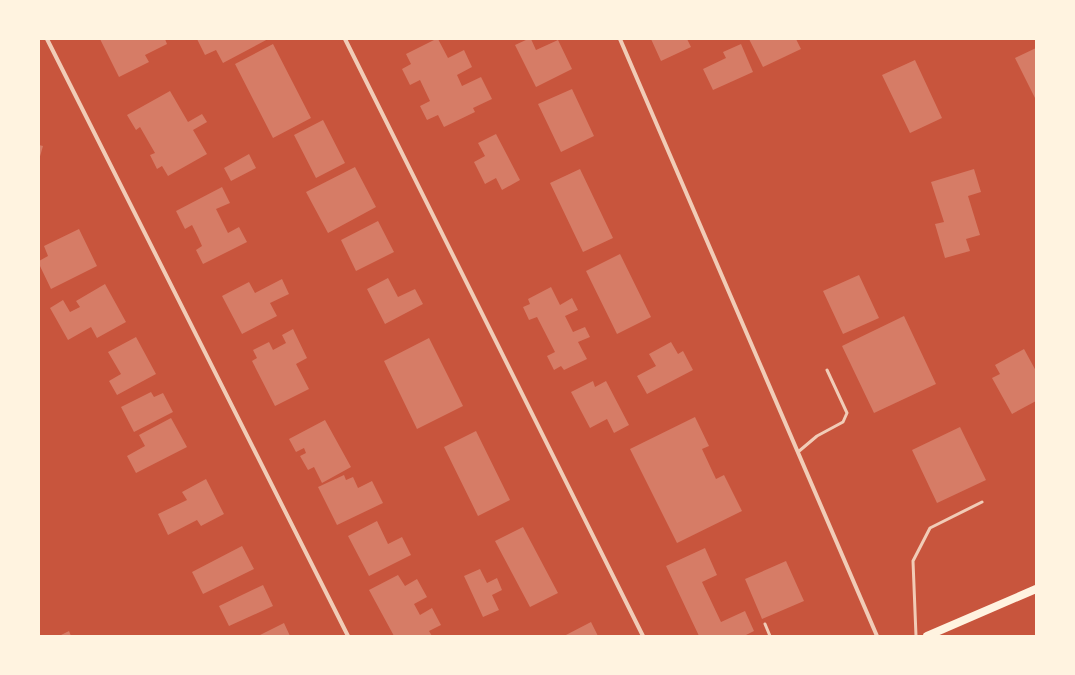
<svg xmlns="http://www.w3.org/2000/svg" width="1075" height="675" font-family="Inter,sans-serif">
<style>
.building{fill:#d67c66}
.lines{fill:none;stroke-linecap:round;stroke-linejoin:round}
.service{stroke:#f1ccb7;stroke-width:3}
.minor{stroke:#f1ccb7;stroke-width:4}
.secondary{stroke:#fff3e0;stroke-width:8}
</style>
<rect width="100%" height="100%" fill="#c8553d"/>
<!-- building -->
<path class="building" d="M100,39h65l2,5 -22,11 4,7 -30,15z
M197,39h71l-45,24 -7,-13 -11,5z
M436,39h2l10,19 16,-8 8,17 -15,8 5,11 19,-9 11,22 -19,9 2,4 -31,15 -6,-12 -11,5 -7,-14 10,-5 -10,-21 -10,5 -8,-16 9,-5 -5,-10z
M528,39h3l5,11 22,-10 14,29 -36,18 -21,-42z
M651,39h36l4,8 -30,14z
M749,39h47l5,10 -38,18z
M273,44l38,74 -38,20 -38,-74z
M741,44l12,28 -40,18 -10,-21 23,-11 -3,-6z
M1036,48v52l-21,-42z
M915,60l27,58 -32,15 -28,-58z
M572,89l22,47 -33,16 -23,-48z
M170,91l18,31 14,-8 5,8 -14,8 14,24 -39,22 -6,-10 -5,3 -7,-14 5,-2 -15,-26 -4,3 -9,-15z
M323,120l22,43 -29,15 -22,-43z
M496,134l24,46 -18,10 -6,-12 -11,6 -11,-22 11,-6 -7,-13z
M39,145l4,1 -4,14z
M249,154l7,14 -25,13 -7,-13z
M355,167l21,40 -48,26 -22,-41z
M580,169l33,69 -30,14 -33,-69z
M974,169l7,23 -13,4 12,39 -14,4 4,12 -25,7 -10,-34 9,-2 -13,-40z
M222,187l8,16 -14,6 12,24 11,-6 8,15 -44,22 -7,-14 6,-4 -4,-9 -6,-12 -7,4 -9,-18z
M378,221l16,31 -38,19 -15,-31z
M79,229l18,37 -46,23 -12,-25v-3l9,-5 -4,-10z
M620,254l31,63 -34,17 -31,-63z
M859,275l20,43 -36,16 -20,-43z
M388,278l10,19 17,-8 8,15 -38,20 -18,-35z
M282,279l7,15 -19,9 7,13 -35,18 -20,-38 27,-14 6,11z
M105,284l21,38 -29,16 -6,-11 -23,13 -18,-32 13,-8 7,12 10,-5 -4,-6z
M551,287l9,18 12,-7 6,12 -13,6 8,16 12,-5 5,10 -12,5 9,17 -23,11 -3,-4 -7,4 -7,-14 8,-4 -18,-35 -8,3 -6,-13 7,-3 -2,-5z
M904,316l32,68 -62,29 -32,-67z
M293,329l14,29 -11,6 13,25 -34,17 -23,-45 5,-3 -4,-8 16,-8 4,8 13,-7 -4,-8z
M136,337l20,37 -39,21 -8,-14 12,-7 -13,-22z
M429,338l34,68 -46,23 -33,-68z
M671,342l7,12 5,-3 10,19 -46,24 -10,-18 19,-10 -7,-12z
M1024,349l12,22v30l-24,13 -20,-36 8,-4 -5,-9z
M593,381l2,6 11,-6 23,44 -15,8 -7,-14 -17,9 -19,-36z
M151,392l3,5 9,-4 10,19 -39,20 -13,-25z
M695,417l14,29 -7,3 14,30 8,-4 18,36 -65,32 -47,-94z
M171,418l16,29 -51,26 -9,-17 18,-10 -6,-11z
M325,420l26,47 -29,16 -8,-16 -6,3 -8,-14 6,-3 -2,-5 -8,4 -7,-13z
M960,427l26,53 -49,23 -25,-53z
M476,431l34,69 -32,16 -34,-69z
M344,475l2,5 7,-3 5,11 14,-7 11,22 -46,22 -19,-38z
M206,479l18,35 -23,12 -4,-6 -29,15 -10,-21 29,-14 -5,-8z
M377,521l11,23 14,-7 9,18 -42,21 -21,-40z
M523,527l35,66 -28,14 -35,-66z
M242,546l12,23 -51,25 -11,-22z
M705,548l12,27 -15,7 19,40 24,-11 9,20 -10,5h-45l-33,-70z
M786,561l18,40 -42,18 -17,-40z
M480,569l7,14 10,-5 5,12 -10,5 7,15 -16,7 -19,-41z
M398,575l7,11 12,-7 10,18 -13,7 6,11 12,-7 9,17 -12,6 3,5h-38l-25,-46z
M263,585l10,21 -44,20 -10,-20z
M591,622l7,14h-34z
M284,623l6,13h-32z
M69,631l2,5h-12z"/>
<g class="lines">
<!-- service -->
<path class="service" d="M798,452l19,-16 26,-14 4,-9 -20,-43
M765,624l5,12
M916,636l-3,-75 17,-33 52,-26"/>
<!-- minor -->
<path class="minor" d="M47,39l301,597
M345,39l298,597
M620,39l257,597"/>
<!-- secondary -->
<path class="secondary" d="M927,636l109,-47"/>
</g>
<!-- border -->
<rect width="1075" height="675" fill="none" stroke="#fff3e0" stroke-width="80"/>
</svg>
